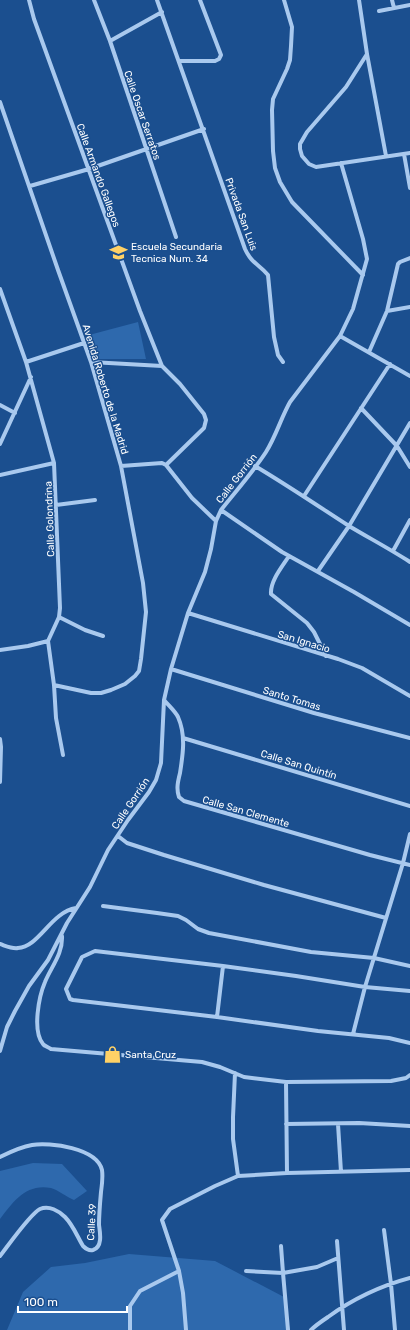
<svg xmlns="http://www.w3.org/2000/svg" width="410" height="1330" font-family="Rubik,sans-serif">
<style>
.green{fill:#2e69ad}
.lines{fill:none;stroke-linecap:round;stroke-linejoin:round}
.minor{stroke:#a9c9ee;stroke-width:4}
.labels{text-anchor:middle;stroke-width:3;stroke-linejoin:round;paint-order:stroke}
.street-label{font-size:10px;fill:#fff;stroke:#1b4f8f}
.poi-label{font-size:10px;fill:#fff;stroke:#1b4f8f;text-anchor:start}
</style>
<rect width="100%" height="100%" fill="#1b4f8f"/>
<!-- green -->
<path class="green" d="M138,322l8,37h-49l-8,-24z
M33,1163l29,1 25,27 -13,9c-7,-3 -16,-10 -23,-12 -25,-5 -38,14 -51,31v-48z
M129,1254l86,7 69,36 6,33h-283l16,-38 28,-25 34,-4z"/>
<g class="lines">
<!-- minor -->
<path class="minor" d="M29,0l5,19 106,292 22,55 18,18 24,30 2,6 -2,8 -38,37
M94,0l16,41 66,196
M157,0l88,249c7,15 14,15 23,26l6,62 4,18 5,7
M284,0l8,27 -1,19 -1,14 -3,9 -14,30 -1,11 1,41 2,17 5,14 12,20 71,73
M359,0l8,54 19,102
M392,0l2,8
M379,11l31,-6
M110,41l52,-29
M367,54l-21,33 -39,45 -7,12v5l2,7 7,8 7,3 94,-14
M179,61h36l4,-2 2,-4 -21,-55
M0,102l58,168 33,92 30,104 22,117 3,29 -5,47 -2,12 -4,5 -10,8 -14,6 -10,3h-10l-37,-8
M404,154l6,34
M30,186l59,-17 115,-40
M0,289l26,73 28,101 6,145 -1,9 -11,24 6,44 2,33 7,37
M387,311l23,-4
M340,336l70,40
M369,352l18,-41 11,-47 2,-2 10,-4
M26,362l58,-19
M91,362l71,4
M0,405l15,8
M361,408l36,38 13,21
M0,444l31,-67
M121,466l41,-3 4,2 26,33 24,23
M255,466c32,19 63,40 94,60 20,12 41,23 61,36
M0,475l54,-12
M304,496l86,-132
M56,505l39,-5
M221,510l61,42 72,40 56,33
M393,551l17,-31
M289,556c-7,11 -19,25 -18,38l36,29 7,9 12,24
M318,571l31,-45 61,-103
M188,613l150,46 24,9 48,28
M59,617l26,13 18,6
M0,650l28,-4 20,-5
M171,669l143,44 96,25
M164,700c5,6 11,11 14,17 8,18 5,37 2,56 -2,8 -4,16 -1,24l5,4 186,54 40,10
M183,738l227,68
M0,739l1,8 -1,35
M118,836l9,7 37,12 100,30 122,33
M103,906l54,7 21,3 8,4 12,9 11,4 102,19 63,6 36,8
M62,936c1,18 -11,31 -17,46 -6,14 -13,49 -2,62 1,2 5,3 8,5l151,13 18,5 24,10 42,5 105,-1 15,-3 4,-3
M0,944c6,2 12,5 18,4 21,-1 33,-36 58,-40
M410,991l-45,-4 -69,-11 -73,-10 -128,-15 -13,6 -16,32 4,10 3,1 144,17 101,14 71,7 21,5
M217,1017l6,-51
M353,1034l12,-47 38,-124 7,-29
M0,1051l7,-24 8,-16 14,-25 19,-26 19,-37 23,-36 18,-37 20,-30 21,-28 7,-12 5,-17 3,-63 7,-31 17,-56 17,-41 6,-23 5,-28 5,-11c15,-19 32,-38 45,-58 10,-16 15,-34 24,-50l50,-66 13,-27 14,-50 -4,-20 -22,-76
M235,1073l-2,44v22l5,37
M286,1082l1,91
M286,1124l73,-1 51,3
M338,1124l3,48
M0,1157c10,-5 20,-10 32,-12 18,-3 65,3 70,25 1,7 0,15 -1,22 -1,11 -2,22 -2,33 1,7 4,22 -6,25 -4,1 -7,-1 -10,-4 -6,-10 -10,-21 -18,-29 -6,-6 -16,-12 -25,-8 -10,5 -32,37 -40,47
M384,1230l7,54 4,46
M337,1241l7,89
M281,1246l2,27 34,-6 21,-9
M246,1271l37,2 5,57
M130,1330v-24l10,-15 39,-20
M186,1330l-3,-37 -4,-22 -17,-51 8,-11 45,-23 23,-10 49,-3 123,-3
M311,1330c5,-5 11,-9 17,-13 25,-18 52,-31 82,-39"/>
</g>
<!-- icons -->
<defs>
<symbol id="school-bare" viewBox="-9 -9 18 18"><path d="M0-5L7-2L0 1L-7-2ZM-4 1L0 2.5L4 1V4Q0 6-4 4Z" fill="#ffd166" stroke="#1b4f8f" stroke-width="2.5" paint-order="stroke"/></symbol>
<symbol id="shop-bare" viewBox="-9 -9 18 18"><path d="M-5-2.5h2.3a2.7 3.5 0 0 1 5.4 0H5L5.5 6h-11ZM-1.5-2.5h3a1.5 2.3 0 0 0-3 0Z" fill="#ffd166" stroke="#1b4f8f" stroke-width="2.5" paint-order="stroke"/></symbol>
</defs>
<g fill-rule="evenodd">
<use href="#school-bare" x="106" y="240" width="25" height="25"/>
<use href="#shop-bare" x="100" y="1042" width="25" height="25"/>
</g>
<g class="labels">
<!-- street labels -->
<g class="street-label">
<text transform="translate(143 115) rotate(71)" y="4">Calle Oscar Serratos</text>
<text transform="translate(99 175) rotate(70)" y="4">Calle Armando Gallegos</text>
<text transform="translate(242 214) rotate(70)" y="4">Privada San Luis</text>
<text transform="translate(106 389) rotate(73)" y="4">Avenida Roberto de la Madrid</text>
<text transform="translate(236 478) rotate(-52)" y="4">Calle Gorrión</text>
<text transform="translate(49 519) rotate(-92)" y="4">Calle Golondrina</text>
<text transform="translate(304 641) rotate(17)" y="4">San Ignacio</text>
<text transform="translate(292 698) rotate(17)" y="4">Santo Tomas</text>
<text transform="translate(299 764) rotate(17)" y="4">Calle San Quintín</text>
<text transform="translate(130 803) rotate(-56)" y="4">Calle Gorrión</text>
<text transform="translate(246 811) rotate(16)" y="4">Calle San Clemente</text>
<text transform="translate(91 1222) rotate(-87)" y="4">Calle 39</text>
</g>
<!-- poi labels -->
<g class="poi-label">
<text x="131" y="250">Escuela Secundaria<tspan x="131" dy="12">Tecnica Num. 34</tspan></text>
<text x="125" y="1058">Santa Cruz</text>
</g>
</g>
<!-- scale -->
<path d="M18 1306v6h109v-6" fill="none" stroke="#ffffff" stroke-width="2"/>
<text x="24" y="1306" font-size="12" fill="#ffffff" stroke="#1b4f8f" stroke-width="3" paint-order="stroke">100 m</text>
</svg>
